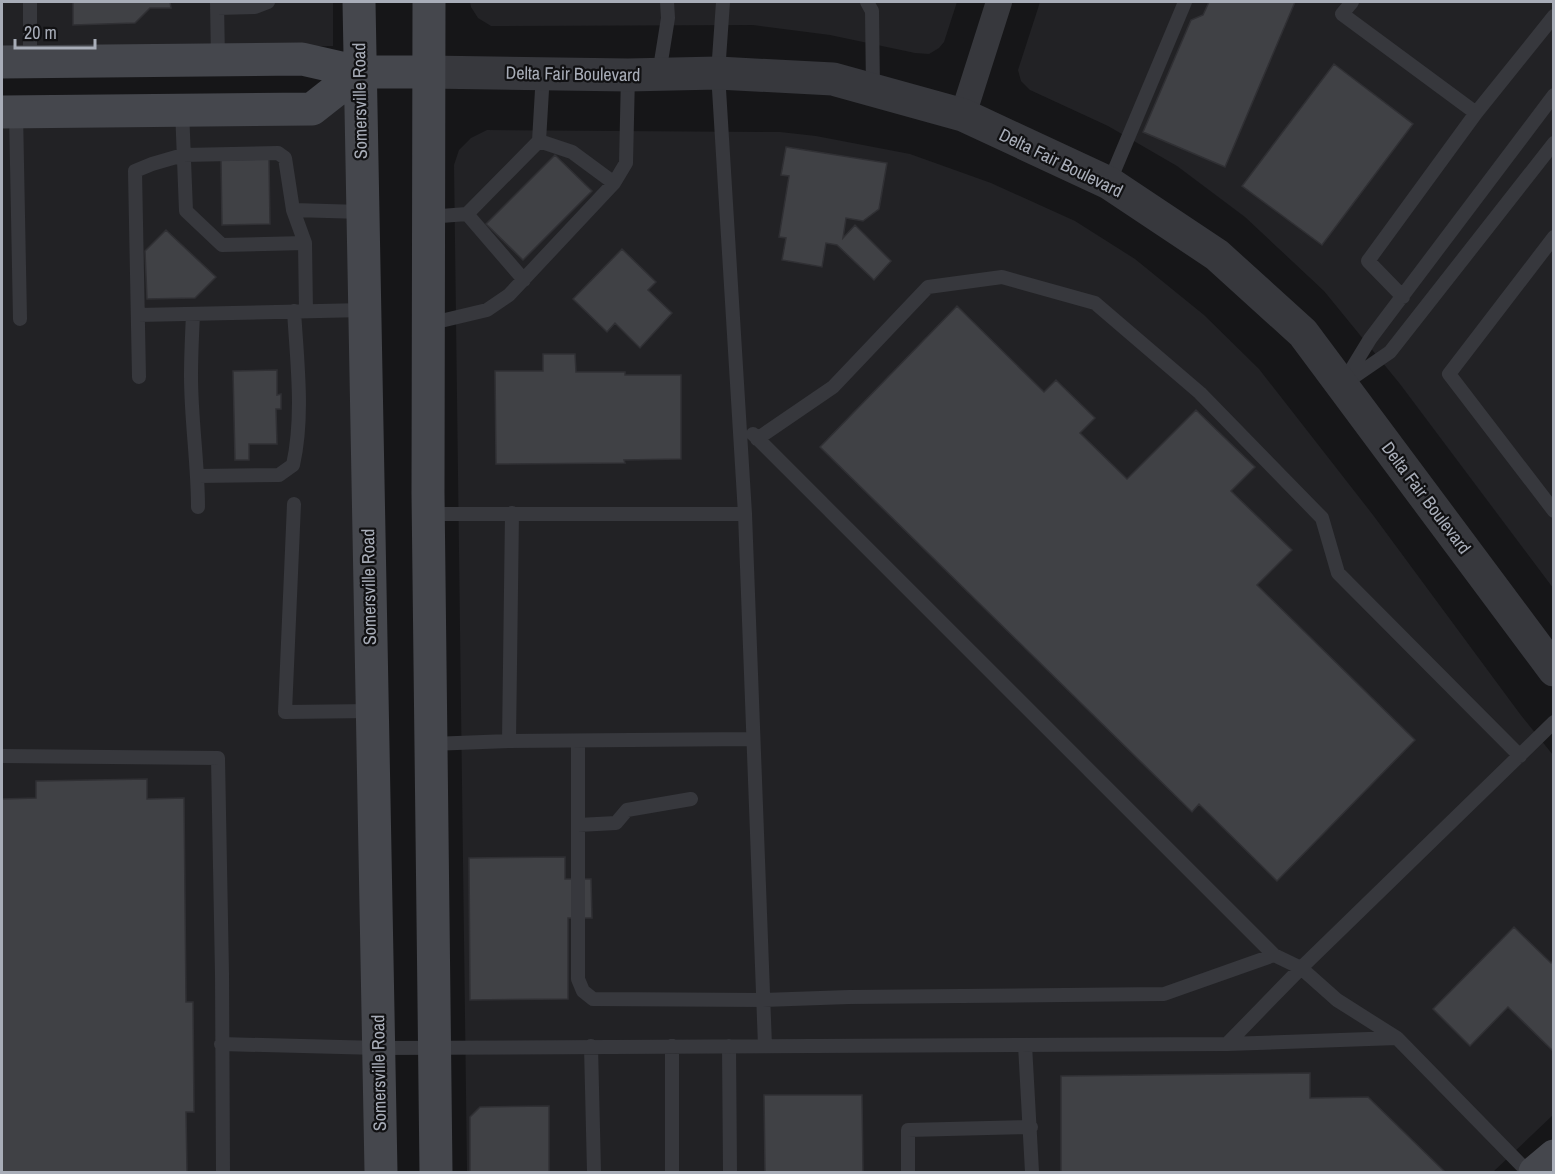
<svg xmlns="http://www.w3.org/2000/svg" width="1555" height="1174" font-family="'Archivo Narrow',sans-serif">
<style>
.built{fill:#222225}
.building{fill:#404145;stroke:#303034;stroke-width:1.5}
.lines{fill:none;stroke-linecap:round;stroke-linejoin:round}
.service{stroke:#37383d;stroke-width:14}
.minor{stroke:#37383d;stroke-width:26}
.tertiary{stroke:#37383d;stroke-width:33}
.secondary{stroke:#45474d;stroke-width:33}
.labels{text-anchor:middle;stroke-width:4.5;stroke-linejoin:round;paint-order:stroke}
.street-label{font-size:18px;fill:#a8adb8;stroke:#111113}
</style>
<rect width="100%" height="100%" fill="#161618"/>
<!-- built -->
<path class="built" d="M2,2h331v44l-331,8z
M470,2h487l-13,40 -5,6 -10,6 -14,-1 -85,-18 -77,-10 -262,1 -13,-8 -7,-11z
M1040,2h513v586l-153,-204 -76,-93 -79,-74 -68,-51 -69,-40 -78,-36 -9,-9 -3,-11z
M359,72l22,1100h-379v-1060l310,-3z
M487,130l293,2 36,4 94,18 81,29 84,38 60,38 69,56 55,54 114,146 147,199 33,41v360l-60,57h-1026l-13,-1007 5,-15 12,-12z"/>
<!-- building -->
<path class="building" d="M73,2h97l1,6h-21l-15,15 -62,2z
M1209,2h86l-70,165 -82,-35 48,-112 12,-5z
M1334,64l79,60 -91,121 -80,-59z
M786,147l101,16 -8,46 -16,12 -17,-3 -3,20 12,-13 36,36 -17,19 -37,-35 -11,-2 -4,24 -40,-7 4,-22 -7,-1 10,-61 -8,-1z
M555,155l37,36 -69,69 -37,-36z
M269,159l1,65 -48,1 -1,-65z
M166,230l50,47 -21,21 -48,1 -2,-48z
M622,249l34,33 -8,8 24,23 -32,35 -25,-25 -8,9 -34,-33z
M957,306l87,86 12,-12 39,38 -15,15 47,46 69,-69 59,57 -24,24 61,59 -35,35 158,155 -138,141 -78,-77 -7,8 -372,-365z
M543,354h32l1,18h49v3h56v84l-57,1 1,3 -129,1 -1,-93h48z
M277,370v25l4,-1v15h-5l1,35h-28v16h-14l-2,-89z
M147,779v20l37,-1 2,204h7l1,110h-8l1,60h-185v-373l34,-1v-17z
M565,857v22h26l1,39h-24v81l-98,1 -1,-142z
M1514,927l37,36 3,-3v92l-46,-45 -38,39 -37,-37z
M1310,1073v25l58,-1 77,75h-384v-96z
M764,1095h98l1,77h-98z
M549,1106v66h-79v-55l10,-10z"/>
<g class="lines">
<!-- service -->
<path class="service" d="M217,2l1,58
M723,2l-5,71 27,441 20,532
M867,2l5,9 1,78
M1352,2l-10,12 134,99
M217,8l38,-1 13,-5
M30,62v-60
M659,74l9,-56 -1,-16
M1554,95l-184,244 -28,46 48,-33 164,-209
M182,109l4,102 36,34 83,-2 -12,-33 69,2
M16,112l4,207
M539,141l33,11 42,31
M1109,183l76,-181
M467,214l57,66
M428,217l39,-3 72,-73 4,-68
M1554,237l-105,137 105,137
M305,243l1,68
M1403,297l-35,-36 108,-148 78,-97
M193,314c-1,21 -2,41 -2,62 0,44 7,87 7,131
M138,315l226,-5
M428,324l59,-14 22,-15 105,-112 12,-20 2,-88
M139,377l-4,-206 17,-7 31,-9 95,-2 7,5 8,52
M753,434l521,521 27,13 36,32 60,38
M757,439l76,-52 95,-100 74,-10 93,26 105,90 122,125 16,55 182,183
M198,476l81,-1 14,-10c11,-49 4,-104 1,-154
M294,504l-9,208 87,-1
M428,514h317
M509,741l3,-228
M578,741v238l5,12 10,8 170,1 86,-3 315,-3 110,-39
M431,744l78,-3 243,-2
M2,756l216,2 4,216 1,198
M578,825l38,-2 11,-13 64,-11
M221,1044l158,4 848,-4 170,-6 131,134
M1227,1044l74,-76 253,-246
M1025,1045l7,127
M591,1046l3,126
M729,1046l1,126
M672,1172v-126
M908,1172v-42l123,-3"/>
<!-- minor -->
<path class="minor" d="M963,115l36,-113"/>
<!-- tertiary -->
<path class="tertiary" d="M428,72l200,3 90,-2 115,6 130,36 146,68 108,72 86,78 251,337"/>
<!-- secondary -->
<path class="secondary" d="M359,2l22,1170
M429,2l-1,491 8,679
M2,62l300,-3 57,13h69
M2,112l310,-3 47,-37
M1535,1172l19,-16"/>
</g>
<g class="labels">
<!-- street labels -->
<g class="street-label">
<text transform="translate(573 74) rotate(1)" y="6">Delta Fair Boulevard</text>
<text transform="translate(360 101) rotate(-91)" y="6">Somersville Road</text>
<text transform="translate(1061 163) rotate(26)" y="6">Delta Fair Boulevard</text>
<text transform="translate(1426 498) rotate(53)" y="6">Delta Fair Boulevard</text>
<text transform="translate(369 587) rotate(-91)" y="6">Somersville Road</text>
<text transform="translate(379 1073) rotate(-91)" y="6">Somersville Road</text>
</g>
</g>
<!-- border -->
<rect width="1555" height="1174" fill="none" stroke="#a8adb8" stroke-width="6"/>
<!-- scale -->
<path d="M15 39v9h80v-9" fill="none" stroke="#a8adb8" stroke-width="3"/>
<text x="24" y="39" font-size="18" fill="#a8adb8" stroke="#111113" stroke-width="4.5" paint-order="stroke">20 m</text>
</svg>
